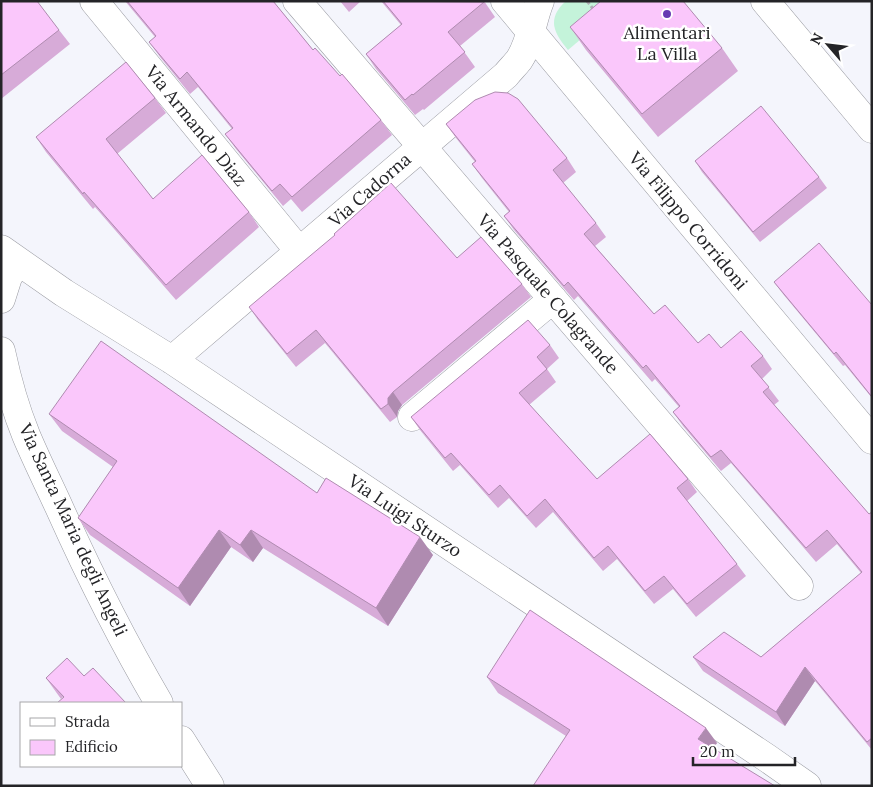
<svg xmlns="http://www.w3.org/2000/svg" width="873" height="787" font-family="Lora,serif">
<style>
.green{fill:#c4f3da}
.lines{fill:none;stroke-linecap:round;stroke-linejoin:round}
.minor-casing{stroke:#999aa1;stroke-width:29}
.major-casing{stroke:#999aa1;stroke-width:29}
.path{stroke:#afafb5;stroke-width:3;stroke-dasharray:4 2.5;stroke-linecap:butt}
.minor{stroke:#fff;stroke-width:28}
.major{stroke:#fff;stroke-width:28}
.wall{fill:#d7abd8}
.shaded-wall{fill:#af8bb0}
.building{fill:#fac7fb;stroke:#af8bb0}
.poi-dot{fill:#673ab2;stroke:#fff;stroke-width:2}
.labels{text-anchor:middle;stroke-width:5;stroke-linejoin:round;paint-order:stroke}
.poi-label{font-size:18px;fill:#242427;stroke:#fff}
.street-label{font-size:18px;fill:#242427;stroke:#fff}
</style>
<rect width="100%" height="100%" fill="#f4f5fc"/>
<!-- green -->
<path class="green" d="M566,1h60l-58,49c-14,-17 -22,-31 -2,-49z"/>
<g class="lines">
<defs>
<path id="minor" d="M94,1l205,250
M297,1l502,585
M505,1l367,439
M1,249l63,44 108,67 595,398 40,28
M1,299l7,-22 10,-16
M1,351c6,28 14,57 25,84 10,24 22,48 33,72 30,67 63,133 100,196
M172,360l334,-285c4,-5 9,-10 13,-15 12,-18 13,-40 21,-59
M412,417l141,-118
M181,740l29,46"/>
<path id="major" d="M765,1l107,128"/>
</defs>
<!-- minor casing -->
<use href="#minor" class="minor-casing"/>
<!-- major casing -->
<use href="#major" class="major-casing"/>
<!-- path -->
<path class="path" d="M587,1l7,9"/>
<!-- minor -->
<use href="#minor" class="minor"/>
<!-- major -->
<use href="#major" class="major"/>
</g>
<!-- wall -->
<path class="wall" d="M125,1h148l40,49 27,26 41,44 11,15 -90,77 -11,-13 -8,7 -47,-57 -11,-15 7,-5 -34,-42 -8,7 -30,-37 -11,-15 6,-5z
M340,1h21l-12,11z
M381,1h103l11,16 -35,29 15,21 -51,43 -1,-1 -8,6 -39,-46 -10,-15 35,-29z
M1,2l58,28 11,14 -69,55z
M570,27l152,21 16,23 -80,66 -72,-87z
M155,98l11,15 -49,41 36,45 96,13 10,15 -83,73 -81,-93 -2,2 -47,-57 -10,-15z
M446,124l121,34 9,14 -13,11 33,40 10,14 -11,9 59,68 44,29 65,13 9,13 -10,10 17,22 -5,4 95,109 3,-2v238l-57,-69 -30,45 -82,-55 -10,-14h68l100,-84 -24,-29 -21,18 -85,-99 -10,8 -38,-45 -10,-14 6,-5 -24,-28 -3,3 -74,-86 -4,4 -60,-70 -10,-14 5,-4 -27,-34 -10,-14 3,-2 -19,-24z
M695,161l124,16 8,11 -67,54 -58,-70z
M457,258l65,26 9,13 -129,108 -4,6 -1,6 -7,5 -65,-79 -29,24 -38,-47 -9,-13z
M774,282l98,23v93l-27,-33 -2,1 -60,-72z
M550,345l9,13 -12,11 9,13 -27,23 68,74h91l9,13 -10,9 50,63 9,12 -50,41 -23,-28 -19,15 -37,-45 -14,12 -50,-59 -17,16 -27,-30 -11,10 -38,-43 -7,6 -33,-41 -9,-13z
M49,414l268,79 116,62 -45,71 -125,-78 -10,14 -22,-15 -41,59 -100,-71 -12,-17 35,-51 -51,-36z
M84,676l-23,23 -15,-21z
M487,677l230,66 -4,5 -147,-12 -68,-43z"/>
<!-- shaded-wall -->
<path class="shaded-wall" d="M393,392l9,13 -4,6 -1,6 -9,-13v-6z
M219,530l12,17 -41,59 -12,-18z
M251,530l12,18 -10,14 -13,-17z
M420,537l13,18 -45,71 -12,-18z
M805,667l10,14 -30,45 -9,-14z
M706,728l11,15 -8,11 -11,-15z"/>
<!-- building -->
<path class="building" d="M3,1h34l22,29 -58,45v-73z
M127,1h146l40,49 2,-2 25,28 2,-2 39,46 -89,77 -12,-13 -8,7 -47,-57 8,-6 -46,-56 -7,7 -31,-37 7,-6z
M383,1l101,1 -36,30 17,20 -52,43 -1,-1 -7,6 -39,-46 36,-30z
M601,1h82l39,47 -80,66 -72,-87z
M126,62l29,36 -49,41 47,60 49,-44 47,57 -83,73 -82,-93 -1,2 -47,-57z
M495,92l13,1 10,6 49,59 -14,12 43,53 -12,11 70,80 11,-9 33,38 11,-9 12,14 20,-17 22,25 -12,10 18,21 -6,5 106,122 3,-2v226l-5,4 -62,-75 -29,45 -83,-55 31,-25 37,25 101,-85 -35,-42 -21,18 -85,-98 -10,7 -38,-45 7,-6 -34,-41 -3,3 -75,-86 -4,4 -60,-70 6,-5 -38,-47 4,-3 -30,-37 29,-24z
M761,106l58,71 -66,55 -58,-71z
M391,183l66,75 24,-21 41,47 -129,108 -5,6v6l-7,5 -65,-79 -29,24 -38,-47 86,-72 -1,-1z
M819,243l53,62v92l-36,-45 -2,2 -60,-72z
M528,320l22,25 -13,12 10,12 -28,24 78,86 53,-45 38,45 -11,9 60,76 -50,40 -23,-28 -19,15 -37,-45 -14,12 -49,-59 -18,17 -27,-31 -11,10 -38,-42 -6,5 -34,-41z
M101,341l216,152 9,-15 94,59 -44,71 -125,-78 -11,15 -21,-15 -41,58 -100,-70 39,-57 -68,-47z
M530,610l176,118 -8,11 77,47h-242l37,-56 -83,-53z
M67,658l17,18 9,-8 33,35h-69l7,-6 -18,-19z"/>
<!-- markers -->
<circle class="poi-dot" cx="667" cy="14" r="5"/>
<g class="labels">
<!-- poi labels -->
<g class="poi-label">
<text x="667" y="39">Alimentari<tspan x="667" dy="21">La Villa</tspan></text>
</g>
<!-- street labels -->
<g class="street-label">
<text transform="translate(196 126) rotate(51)" y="6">Via Armando Diaz</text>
<text transform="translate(370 190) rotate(-41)" y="6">Via Cadorna</text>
<text transform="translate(688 221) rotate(50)" y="6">Via Filippo Corridoni</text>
<text transform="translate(548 294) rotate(49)" y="6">Via Pasquale Colagrande</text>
<text transform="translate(405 516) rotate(34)" y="6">Via Luigi Sturzo</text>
<text transform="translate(73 530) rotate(65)" y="6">Via Santa Maria degli Angeli</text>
</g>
</g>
<!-- border -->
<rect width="873" height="787" fill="none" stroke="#242427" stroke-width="5"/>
<!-- legend -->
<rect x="20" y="702" width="162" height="65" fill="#ffffff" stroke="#a7a7a9"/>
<rect x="30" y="718" width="25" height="8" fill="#ffffff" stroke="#a7a7a9"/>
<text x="65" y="727" font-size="15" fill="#242427">Strada</text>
<rect x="30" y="740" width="25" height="15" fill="#fac7fb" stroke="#a7a7a9"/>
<text x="65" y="752" font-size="15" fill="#242427">Edificio</text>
<!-- north arrow -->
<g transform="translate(828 45) rotate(298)" stroke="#ffffff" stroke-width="4" paint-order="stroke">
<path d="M0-4L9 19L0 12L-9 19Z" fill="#242427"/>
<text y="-8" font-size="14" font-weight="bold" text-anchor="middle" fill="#242427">N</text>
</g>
<!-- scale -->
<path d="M693 757v8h102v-8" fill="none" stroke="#242427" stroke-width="2.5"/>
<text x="700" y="757" font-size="15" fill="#242427" stroke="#ffffff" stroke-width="4" paint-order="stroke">20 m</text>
</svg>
